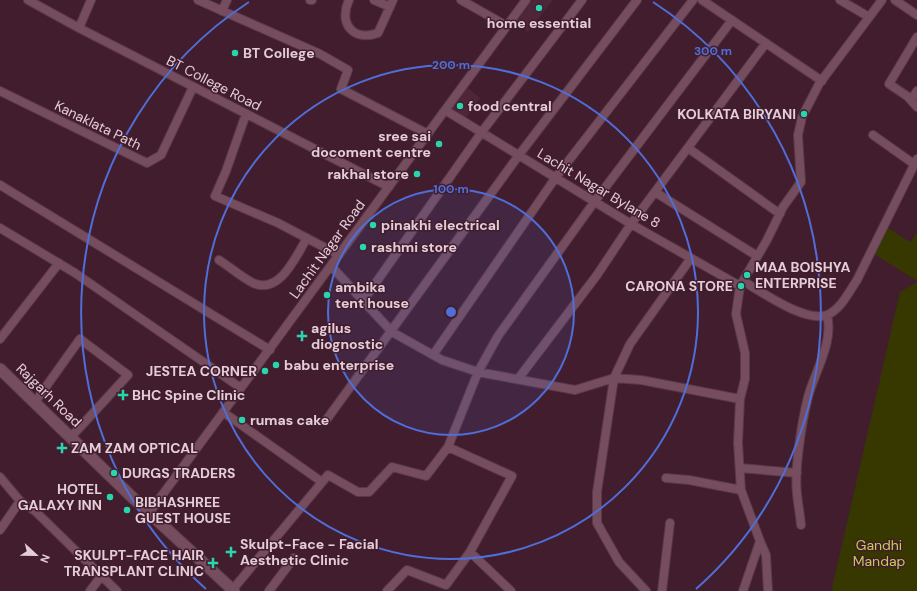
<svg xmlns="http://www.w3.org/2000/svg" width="917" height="591" font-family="'DM Sans',sans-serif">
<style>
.built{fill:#4f2539}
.green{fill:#363800}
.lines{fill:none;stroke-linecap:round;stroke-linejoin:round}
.street-casing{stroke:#583948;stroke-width:10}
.secondary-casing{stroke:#583948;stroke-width:13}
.street{stroke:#754d5e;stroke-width:8}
.secondary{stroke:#754d5e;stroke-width:11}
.ring{fill:none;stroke:#4f6ed8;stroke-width:2}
.poi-dot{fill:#29d5ad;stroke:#411d2e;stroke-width:1.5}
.labels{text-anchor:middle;stroke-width:3;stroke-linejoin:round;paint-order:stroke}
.poi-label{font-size:14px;font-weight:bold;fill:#e5cdd7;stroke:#411d2e;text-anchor:start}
.street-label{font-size:14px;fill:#e5cdd7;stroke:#411d2e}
.park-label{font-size:14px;fill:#c5cb56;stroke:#411d2e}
.centre{fill:#4f6ed8;stroke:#411d2e;stroke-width:2}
.ring-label{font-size:12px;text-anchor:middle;font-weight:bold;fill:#4f6ed8;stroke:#411d2e;stroke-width:3;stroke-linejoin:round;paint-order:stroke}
</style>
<rect width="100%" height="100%" fill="#411d2e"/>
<!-- built -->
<path class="built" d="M532,0h21l-25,32 -13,-9z
M468,88l12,10 -14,20 -14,-10z"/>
<!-- green -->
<path class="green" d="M888,228l22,14 7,-9v48l-44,-28z
M917,282v309h-84l-1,-3 68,-296z"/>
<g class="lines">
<defs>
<path id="street" d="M28,0l51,28 310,159
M198,0l122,54 28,16 -7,19 87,45
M310,0h2
M349,0c-11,23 4,42 29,33l15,-33
M374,0l16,7
M461,0l46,26
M702,0l120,81
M840,0l29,17
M895,0l22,15
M222,11l5,-11
M79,28l12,-28
M917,37l-28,47 18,12 10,11
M0,91l147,72 14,-8 32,-68
M911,100l6,-9
M445,110l186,114 109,62
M246,114l-20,57 -11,25 63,27 61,32
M873,135l41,29
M688,148l92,66
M0,185l270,165
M655,192l102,64
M0,228l75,45 166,115
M219,260c11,7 22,17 34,23 27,12 43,-27 54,-45
M331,266l61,66 50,28 36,12 20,-36 97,-135 137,-181
M743,281c19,11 62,42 84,34 14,-6 22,-23 30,-35l60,-121
M363,301l118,-168 101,-133
M0,339l59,-76
M433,355l123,-178 137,-177
M518,379l79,-104 34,-51 135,-181
M35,402l45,-63 48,36 -57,62
M223,412l99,70
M327,419l192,-264 118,-155
M740,468l57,5
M0,477l20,24 15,10 82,80
M666,478l23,2 52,10
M149,513l377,-513
M801,525c-1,-11 -3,-21 -4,-31 -3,-24 5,-73 11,-97 7,-26 26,-55 19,-82
M0,530l20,-29
M760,541l6,14 2,36
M470,552l41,39
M233,589l95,-114 30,17h11l23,-25 34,9 22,-29
M90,591l12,-16
M269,591l25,-33
M387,591l20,-21 39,15 24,-33 42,-76 -64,-29 30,-75 97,18 39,-12 27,2 99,19
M646,591l-27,-29 -22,-39v-31l17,-114 16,-34 61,-86
M662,591l8,-68
M743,591l17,-50 -19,-51 -3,-47 2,-44 5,-20v-26l-9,-39 4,-28 27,-46 16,-33 18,-25 -3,-47 4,-18 17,-33 63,-84"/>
<path id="secondary" d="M0,369l133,129 101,93"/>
</defs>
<!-- street casing -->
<use href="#street" class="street-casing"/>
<!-- secondary casing -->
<use href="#secondary" class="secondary-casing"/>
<!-- street -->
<use href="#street" class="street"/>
<!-- secondary -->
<use href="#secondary" class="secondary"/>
</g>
<!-- distance rings -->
<circle cx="451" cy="312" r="123" fill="#4f6ed8" fill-opacity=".12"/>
<g class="ring">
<circle cx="451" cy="312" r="123"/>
<circle cx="451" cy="312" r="247"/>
<path d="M206 589A370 370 0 0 1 249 2M653 2A370 370 0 0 1 696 589"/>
</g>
<!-- markers -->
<g class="poi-dot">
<circle cx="539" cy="8" r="4"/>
<circle cx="235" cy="53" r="4"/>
<circle cx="460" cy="106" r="4"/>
<circle cx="804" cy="114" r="4"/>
<circle cx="439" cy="144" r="4"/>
<circle cx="417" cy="174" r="4"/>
<circle cx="373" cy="225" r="4"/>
<circle cx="363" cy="247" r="4"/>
<circle cx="747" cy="275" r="4"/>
<circle cx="741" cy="286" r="4"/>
<circle cx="327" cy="295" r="4"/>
<path d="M300 330h4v4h4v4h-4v4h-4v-4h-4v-4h4z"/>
<circle cx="276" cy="365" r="4"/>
<circle cx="265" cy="371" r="4"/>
<path d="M121 389h4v4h4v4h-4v4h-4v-4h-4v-4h4z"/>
<circle cx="242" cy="420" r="4"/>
<path d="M60 442h4v4h4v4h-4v4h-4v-4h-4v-4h4z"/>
<circle cx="114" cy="473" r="4"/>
<circle cx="110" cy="497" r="4"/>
<circle cx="127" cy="510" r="4"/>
<path d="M229 546h4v4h4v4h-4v4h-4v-4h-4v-4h4z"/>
<path d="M211 557h4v4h4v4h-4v4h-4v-4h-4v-4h4z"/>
</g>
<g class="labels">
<!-- poi labels -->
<g class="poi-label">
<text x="539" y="28" text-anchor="middle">home essential</text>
<text x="243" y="58">BT College</text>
<text x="468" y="111">food central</text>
<text x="796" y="119" text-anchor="end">KOLKATA BIRYANI</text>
<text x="431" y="141" text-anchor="end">sree sai<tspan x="431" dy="16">docoment centre</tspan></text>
<text x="409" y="179" text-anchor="end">rakhal store</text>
<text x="381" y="230">pinakhi electrical</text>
<text x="371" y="252">rashmi store</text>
<text x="755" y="272">MAA BOISHYA<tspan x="755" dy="16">ENTERPRISE</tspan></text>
<text x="733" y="291" text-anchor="end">CARONA STORE</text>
<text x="335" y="292">ambika<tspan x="335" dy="16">tent house</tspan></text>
<text x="311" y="333">agilus<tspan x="311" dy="16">diognostic</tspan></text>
<text x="284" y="370">babu enterprise</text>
<text x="257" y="376" text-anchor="end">JESTEA CORNER</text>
<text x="132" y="400">BHC Spine Clinic</text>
<text x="250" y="425">rumas cake</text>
<text x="71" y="453">ZAM ZAM OPTICAL</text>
<text x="122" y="478">DURGS TRADERS</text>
<text x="102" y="494" text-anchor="end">HOTEL<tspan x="102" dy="16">GALAXY INN</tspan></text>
<text x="135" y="507">BIBHASHREE<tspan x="135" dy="16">GUEST HOUSE</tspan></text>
<text x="240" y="549">Skulpt-Face - Facial<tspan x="240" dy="16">Aesthetic Clinic</tspan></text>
<text x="204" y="560" text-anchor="end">SKULPT-FACE HAIR<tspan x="204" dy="16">TRANSPLANT CLINIC</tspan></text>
</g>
<!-- street labels -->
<g class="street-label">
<text transform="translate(214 83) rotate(27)" y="5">BT College Road</text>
<text transform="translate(98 125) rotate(26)" y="5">Kanaklata Path</text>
<text transform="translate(599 188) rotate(31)" y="5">Lachit Nagar Bylane 8</text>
<text transform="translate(327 249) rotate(-54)" y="5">Lachit Nagar Road</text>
<text transform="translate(49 395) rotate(44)" y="5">Rajgarh Road</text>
</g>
<!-- park labels -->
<g class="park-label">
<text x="879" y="550">Gandhi<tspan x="879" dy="16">Mandap</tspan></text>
</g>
</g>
<circle cx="451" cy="312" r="6" class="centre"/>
<g class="ring-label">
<text x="713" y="55">300 m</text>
<text x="451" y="69">200 m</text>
<text x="451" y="193">100 m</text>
</g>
<!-- north arrow -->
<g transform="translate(36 555) rotate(112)" stroke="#411d2e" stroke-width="3" paint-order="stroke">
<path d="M0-3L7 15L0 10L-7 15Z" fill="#e5cdd7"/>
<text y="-6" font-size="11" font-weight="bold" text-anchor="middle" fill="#e5cdd7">N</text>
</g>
</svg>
